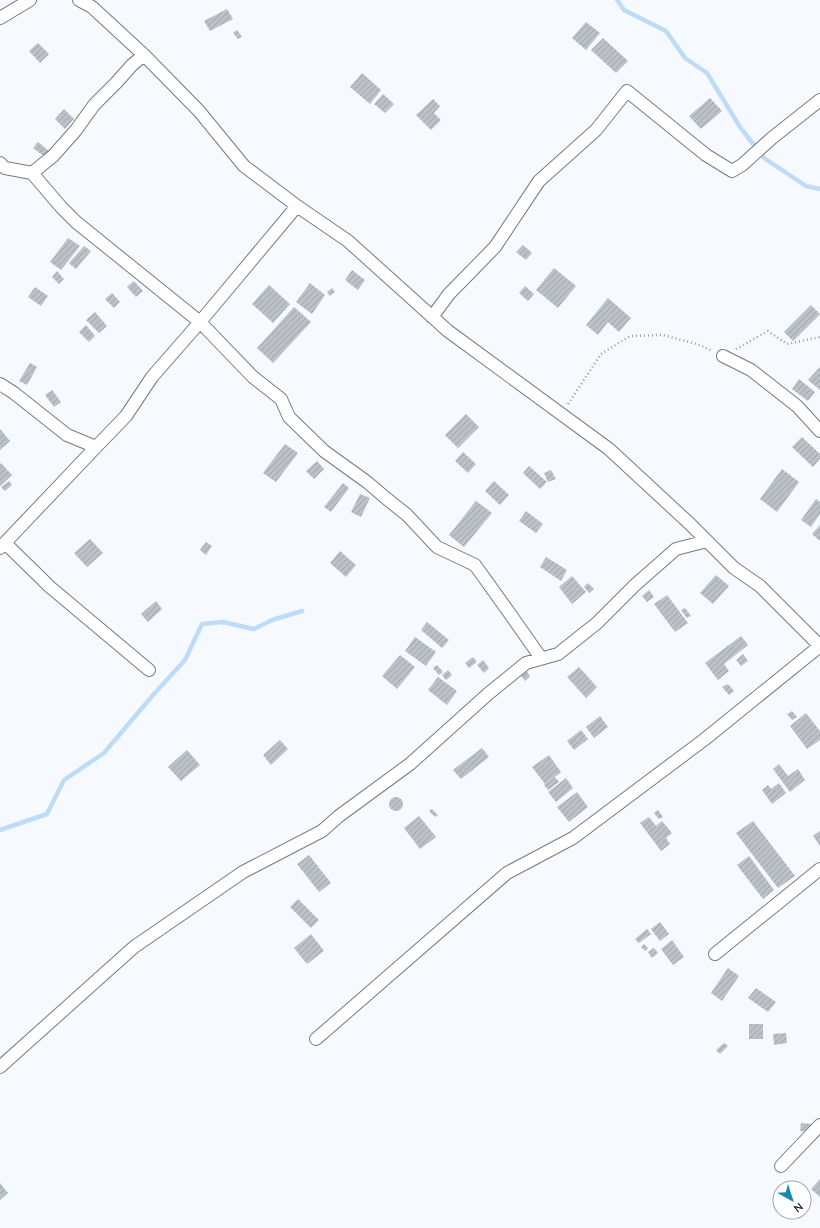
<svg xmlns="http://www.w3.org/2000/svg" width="820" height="1228" font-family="Quicksand,sans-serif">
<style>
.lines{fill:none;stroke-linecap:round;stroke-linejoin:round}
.stream{stroke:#bedcf8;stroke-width:4.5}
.building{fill:url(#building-hatch)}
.street-casing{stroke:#767b81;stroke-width:14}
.path{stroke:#9a9ea1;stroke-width:2.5;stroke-dasharray:1 3;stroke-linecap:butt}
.street{stroke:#fff;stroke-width:12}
</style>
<defs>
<pattern id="building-hatch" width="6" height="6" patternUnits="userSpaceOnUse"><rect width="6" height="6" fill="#bbc1c7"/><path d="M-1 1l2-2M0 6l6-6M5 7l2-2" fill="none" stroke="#a0a5aa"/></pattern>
</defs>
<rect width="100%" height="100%" fill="#f6fafe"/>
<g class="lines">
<!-- stream -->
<path class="stream" d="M617,0l7,10 42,21 19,27 22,15 33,54 24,31 42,28 14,3
M0,830l47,-16 17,-34 40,-27 49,-58 32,-35 17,-36 21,-2 31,7 18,-9 30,-9"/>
</g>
<!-- building -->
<path class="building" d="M227,9l6,10 -23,12 -6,-10z
M586,22l14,11 -14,17 -14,-12z
M237,30l5,7 -4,2 -5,-6z
M603,38l25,23 -12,12 -25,-23z
M38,43l11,11 -9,9 -11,-12z
M362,73l19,17 -11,14 -20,-17z
M383,94l11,10 -9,9 -11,-9z
M710,98l12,13 -21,18 -12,-13z
M433,99l7,7 -6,7 7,7 -10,10 -15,-15z
M64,109l10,10 -9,10 -10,-10z
M38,142l11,9 -4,6 -12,-9z
M68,238l12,8 -19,24 -11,-8z
M523,245l9,8 -6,7 -10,-8z
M84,246l7,5 -15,18 -7,-6z
M554,268l22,18 -18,22 -22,-18z
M352,270l13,10 -7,10 -13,-10z
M57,271l7,8 -5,5 -7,-7z
M134,281l9,10 -7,6 -9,-10z
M310,283l15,12 -13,19 -16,-12z
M269,285l21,19 -17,19 -21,-19z
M525,286l9,8 -6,7 -9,-8z
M35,287l13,9 -7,10 -13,-9z
M332,288l3,4 -5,4 -3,-4z
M112,293l8,9 -6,6 -9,-9z
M608,298l23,20 -12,14 -11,-10 -10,13 -12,-10z
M811,305l9,9 -27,27 -9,-9z
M294,307l17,15 -38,41 -16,-15z
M95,312l12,14 -8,7 -13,-13z
M86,325l9,11 -6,6 -10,-10z
M30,363l7,4 -10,18 -8,-4z
M820,367v23l-12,-10z
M799,379l16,13 -7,9 -16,-12z
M52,390l9,12 -7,5 -9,-12z
M466,414l13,13 -21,21 -13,-13z
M0,429l10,12 -10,9z
M802,437l18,17v5l-7,8 -21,-20z
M285,444l13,9 -22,29 -13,-9z
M463,452l13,12 -8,9 -13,-12z
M317,461l7,8 -10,10 -8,-8z
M1,463l11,12 -12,11v-22z
M529,466l18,16 -7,7 -17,-16z
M782,469l17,13 -22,30 -17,-13z
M551,470l5,9 -8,3 -4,-9z
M9,481l3,4 -7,6 -4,-4z
M494,481l15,14 -9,10 -15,-14z
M343,483l6,5 -18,24 -7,-5z
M360,494l10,4 -9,19 -10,-5z
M816,499l4,3v12l-9,13 -10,-7z
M476,501l16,12 -28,34 -15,-12z
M526,511l17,13 -7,9 -17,-12z
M820,525v16l-8,-7z
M90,539l13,14 -16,14 -13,-14z
M206,542l6,4 -6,9 -6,-5z
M340,551l16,14 -10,12 -16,-14z
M546,557l21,13 -6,11 -21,-14z
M716,575l13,11 -16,18 -13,-11z
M572,576l14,16 -14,12 -13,-17z
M588,583l6,6 -5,4 -5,-6z
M649,590l5,7 -7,5 -5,-6z
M667,595l21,28 -13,9 -21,-28z
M156,601l6,8 -14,13 -7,-8z
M685,608l6,8 -4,2 -6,-8z
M427,622l22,18 -7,8 -21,-18z
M741,636l7,9 -24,19 5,7 -11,9 -13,-17z
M415,637l21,15 -10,14 -21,-15z
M743,654l5,7 -7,5 -5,-6z
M400,655l15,12 -18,22 -15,-13z
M473,657l4,5 -8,6 -4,-5z
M483,660l6,8 -5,5 -7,-8z
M437,665l6,7 -4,3 -6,-7z
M579,667l18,20 -11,11 -19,-21z
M525,669l5,7 -5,5 -6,-8z
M448,670l4,5 -6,5 -4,-5z
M438,677l19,14 -10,14 -19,-15z
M728,684l6,7 -5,4 -7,-8z
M792,711l5,6 -5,3 -5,-6z
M806,713l14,18v9l-13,9 -17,-23z
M600,716l8,11 -14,11 -8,-11z
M581,730l7,9 -14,11 -7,-9z
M280,740l8,9 -17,16 -8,-10z
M482,748l7,9 -28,22 -8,-9z
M187,750l13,15 -19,16 -13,-14z
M549,755l12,17 -16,12 -13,-17z
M779,764l9,12 10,-7 7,11 -15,12 -17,-23z
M555,777l4,5 -11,8 -4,-5z
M566,778l7,10 -17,14 -8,-10z
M779,783l7,10 -14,11 -10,-14 6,-5 3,4z
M577,792l11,15 -19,15 -12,-15z
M389 804a7 7 0 1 1 14 0a7 7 0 1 1-14 0Z
M432,809l6,6 -3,2 -6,-6z
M658,810l5,7 -4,2 -5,-6z
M419,816l17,21 -16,12 -16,-21z
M649,817l7,9 6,-5 10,12 -6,5 4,6 -9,7 -21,-28z
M753,821l42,55 -17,12 -42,-55z
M820,831v15l-7,-10z
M309,855l22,28 -12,9 -22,-28z
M749,856l25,34 -11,9 -26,-34z
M298,899l21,21 -8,8 -21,-21z
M660,922l9,12 -9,7 -9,-12z
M647,929l4,5 -12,9 -4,-4z
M311,934l13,17 -17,13 -13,-16z
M672,940l12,17 -11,8 -12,-16z
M644,944l4,4 -3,3 -4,-4z
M654,948l4,5 -6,5 -4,-6z
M728,968l11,8 -17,25 -11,-8z
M756,988l20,14 -8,10 -20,-14z
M749,1024h14v15h-14z
M786,1033l1,10 -13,2 -1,-11z
M724,1043l4,3 -8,8 -4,-4z
M801,1123l10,1v8l-11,-1z
M820,1179v18l-9,-8z
M0,1183l8,10 -8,7z"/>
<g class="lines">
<defs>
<path id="street" d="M79,0l13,7 52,48 55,56 45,55 53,40 51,35 100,90 161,118 81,75 44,44 26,18 60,60
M0,18l30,-18
M144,55l-12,10 -16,18 -22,22 -18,25 -23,26 -21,17 29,34 15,15 124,100 53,55 28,22 8,18 35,34 43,31 20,17 20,16 30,32 38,18 33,46 33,47
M0,163l5,5 27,5
M432,317l17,-23 46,-47 44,-66 57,-51 31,-39 79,64 26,16 10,-6 30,-27 48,-38
M723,356l28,14 46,36 23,25
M0,384l14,9 53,42 29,12
M5,543l45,44 99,83
M0,548l96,-101 30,-31 26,-39 48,-55 97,-116
M715,954l105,-85
M316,1039l191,-166 66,-35 132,-99 115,-93
M0,1067l134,-120 109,-75 79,-41 17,-15 71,-52 78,-70 38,-31 32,-9 39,-31 38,-38 41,-36 31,-8
M781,1166l39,-41"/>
</defs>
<!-- street casing -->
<use href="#street" class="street-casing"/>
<!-- path -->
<path class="path" d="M736,349l32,-18 19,13 33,-7
M568,404l33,-50 29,-18 33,-1 37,10 12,6"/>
<!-- street -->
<use href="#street" class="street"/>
</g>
<!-- north arrow -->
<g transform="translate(792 1200) rotate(141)"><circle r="19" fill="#ffffff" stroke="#a3a5a5"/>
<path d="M0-3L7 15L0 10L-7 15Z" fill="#178baf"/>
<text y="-6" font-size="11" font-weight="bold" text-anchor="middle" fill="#1a1d1f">N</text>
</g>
</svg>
